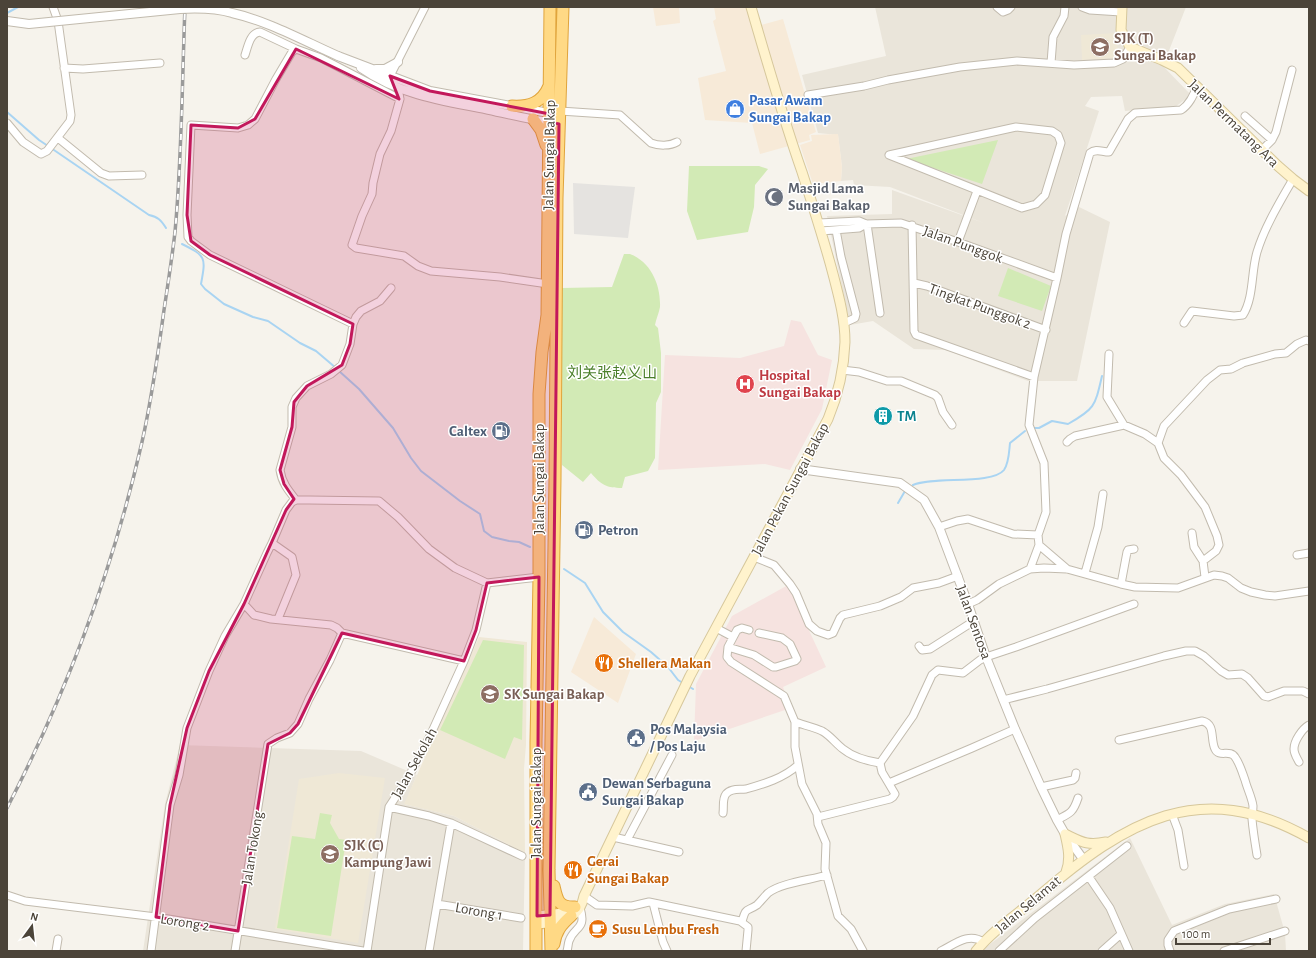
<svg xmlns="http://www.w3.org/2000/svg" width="1316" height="958" font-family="'Alegreya Sans','Noto Sans SC',sans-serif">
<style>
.residential{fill:#eae5da}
.commercial{fill:#f7ead8}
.education{fill:#efe8d6}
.medical{fill:#f6e3e0}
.green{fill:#d2eab5}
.parking{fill:#e5e3e0}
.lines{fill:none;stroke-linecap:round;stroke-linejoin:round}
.stream{stroke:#a9d4f2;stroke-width:2}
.minor-casing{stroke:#c2bbae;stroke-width:9}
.tertiary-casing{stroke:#c2bbae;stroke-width:10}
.secondary-casing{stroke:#d6c79b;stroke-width:11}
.trunk-casing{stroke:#e0a43c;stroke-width:13}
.minor{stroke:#fff;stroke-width:7}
.tertiary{stroke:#fff;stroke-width:8}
.secondary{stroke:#fff3cd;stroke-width:9}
.trunk{stroke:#ffd985;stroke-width:11}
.rail-casing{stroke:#9a9a9a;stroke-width:3.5}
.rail{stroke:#fff;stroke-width:2;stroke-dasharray:6;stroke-linecap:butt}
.tertiary-bridge-casing{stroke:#c2bbae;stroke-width:10;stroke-linecap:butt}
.tertiary-bridge{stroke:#fff;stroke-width:8}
.marked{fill:#c2185b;fill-opacity:0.2;stroke:#c2185b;stroke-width:3;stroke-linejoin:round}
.labels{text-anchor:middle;stroke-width:3;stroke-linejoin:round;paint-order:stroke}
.education-label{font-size:15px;font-weight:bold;fill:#785e54;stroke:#fff;text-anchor:start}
.shop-label{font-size:15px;font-weight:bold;fill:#366cbe;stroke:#fff;text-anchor:start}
.street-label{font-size:15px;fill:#4b4439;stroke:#fff}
.worship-label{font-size:15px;font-weight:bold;fill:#5b616d;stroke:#fff;text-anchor:start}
.park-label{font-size:15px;fill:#4a7f2a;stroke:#fff}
.health-label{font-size:15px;font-weight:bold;fill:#be3a42;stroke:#fff;text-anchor:start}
.culture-label{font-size:15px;font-weight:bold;fill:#0d838f;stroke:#fff;text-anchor:start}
.service-label{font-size:15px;font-weight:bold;fill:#4e5e75;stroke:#fff;text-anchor:start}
.food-label{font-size:15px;font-weight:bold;fill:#c56008;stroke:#fff;text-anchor:start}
</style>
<rect width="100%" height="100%" fill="#f6f3ec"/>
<!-- residential -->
<path class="residential" d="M875,7h311l-23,59 28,29 -16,12 -50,4 -3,-15 -31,1 -6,9 14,5 -34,105 14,-9 31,15 -33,159h-49l-82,-31 -32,-1 -41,-28 -23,4 -23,-109 65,-2v-24l92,33 -94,-36 -36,-2 -1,-5 -12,1 1,-14 -4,-32 -20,-2 -16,-58 84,-19z
M180,745l181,6 56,24 -12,29 49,12 71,37 -2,98h-380l22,-147z
M1130,838l42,87 53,-21 49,-10 11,39 1,18h-303l2,-3z"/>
<!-- commercial -->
<path class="commercial" d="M653,7h26l1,16 -24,3z
M714,7h42l5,18 22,-6 33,113 -7,3 1,5 -50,14 -8,-31 -47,-3 -7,-42 28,-7 -13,-50 3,-2z
M838,134l4,33 -1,14 -28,3 -13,-39 12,-4 -1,-6z
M594,617l42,37 -18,49 -47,-31z"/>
<!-- education -->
<path class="education" d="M1117,33l1,25 -36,2 -1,-25z
M479,637l48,5 -1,103 -2,24 1,84 -71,-37 -50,-12z
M339,773l46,5 -27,165 -83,-14 24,-150z"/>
<!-- medical -->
<path class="medical" d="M791,320l10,2 17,33 14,5 -10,49 -32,61 -25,-6 -107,6 7,-115 75,3 44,-12z
M788,585l38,82 -43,20 8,21 -97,33 2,-57 36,-68z"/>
<!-- green -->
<path class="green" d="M998,140l-16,44 -76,-25z
M689,166h70l9,3 -13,16 -1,22 -6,25 -51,8 -10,-29z
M630,254c21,8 31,31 30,53 -1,6 -4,12 -5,18l3,3 3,25v39l-5,11 -1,55 -7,13 -23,6 -3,11c-15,0 -21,-3 -31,-15l-8,9 -21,-17v-177l50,-1 12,-33z
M1008,268l43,18 -9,25 -44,-15z
M483,640l41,5 -2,95 -8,-3 -9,22 -65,-29z
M320,813l12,2 -2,8 9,16 7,1 -15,96 -54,-8 15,-92 23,3z"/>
<!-- parking -->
<path class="parking" d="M573,183l62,4 -7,51 -54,-4z"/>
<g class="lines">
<!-- stream -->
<path class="stream" d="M7,13l11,-6
M7,112l32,28 9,6
M51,148l98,67c9,2 12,5 17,13
M182,244c24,12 24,13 19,40l4,5 19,15 29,13 15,4 32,22 16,8 20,17
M339,371l20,18 34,39 18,30 10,13 39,30 20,13 4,17 8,6 17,4 10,1 11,5
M1033,428h6l13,-7 16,3c27,-15 27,-18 34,-48
M913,485c20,-9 79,0 91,-15 5,-7 5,-18 6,-27l15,-12
M898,503l7,-12
M564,569l21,14 18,29 20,20 28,20 17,15 10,13 5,3
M688,686l5,3"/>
<defs>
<path id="minor" d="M997,7l6,5 5,-2 3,-3
M1082,7l8,3 31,2
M245,55c3,-9 5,-22 15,-23l36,17
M1051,63l2,-26 11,-21 1,-9
M64,68l19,1 77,-6
M390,76l35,-69
M398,88l2,11 -9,32 -11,23 -7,29 -1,11 -10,22 -10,29 4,3 48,8 14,10 13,5 69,6 48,7
M808,95l56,-9 24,-6 72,-13 57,-6 57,4 40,-2 9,-4 7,-12
M560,111l60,4 31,28c8,3 19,3 26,-1
M1245,116l27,24
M7,123l16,19 18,12 6,-3 23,-30 1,-6 -13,-94 -5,-14
M1016,127l36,4 6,4 3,8 -16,52 -9,9 -14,4 -133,-53z
M58,138l43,35 8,3 33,-1
M1262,150l10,-10 4,-8 16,-62
M819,223l40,-2 7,3 35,-1 57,19 99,36
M867,224l13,89
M912,225l2,106 2,4 118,42 23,-99 9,-44 24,-81c6,-5 12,-1 19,-1l19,-33 7,-6 46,-3c8,-5 12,-14 16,-23
M836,230l5,27 15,57 -1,4 -11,5
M821,231l38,-3 7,-4
M958,242l19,-51
M914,283l13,3 119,44
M1184,323l8,-12 42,5 9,-1c11,-18 8,-43 14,-63 8,-26 23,-50 36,-73
M353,324l-143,-69 -19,-14 -3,-4 -1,-22 4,-90 47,3 10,-3 7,-6 21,-40 16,-27 4,-3 25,9 79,41
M1109,354l-2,43 17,28
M842,370l17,2 28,9h14l34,14 3,3 5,14 9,13
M1067,442l3,-3 5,-3 49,-11 21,9 13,9 6,15 17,17 24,32 12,29 2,9 -3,6 -13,10
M1158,443l6,-17 43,-46 13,-10 11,-1 12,-6 32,-9 11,-1 11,-9 9,-4 3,1
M296,500c-8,-10 -14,-17 -16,-30l12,-43v-20l4,-9 11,-12 24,-12 11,-9 8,-21 3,-20 3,-7 5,-6 19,-10 11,-13
M939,527l18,-6 11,-2 45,15 25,1
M1192,533l2,14 9,14 2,16
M272,543l20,14 4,18 -18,44
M1039,545l28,24
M1297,555l12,-2
M754,557l20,8 16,19 6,9 13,31 8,7 11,4 5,-2 7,-15 3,-3 37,-9 21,-9 12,-9 26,-5 19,-7
M1030,569l9,-24 -1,-10 8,-23 -2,-49 -15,-38 5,-48
M1085,573l13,-46 5,-33
M1121,584l6,-32 1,-2 6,-1
M968,604l9,-4 22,-16 31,-15 14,-1 23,1 54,15 14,3 43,1 36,-13 8,1 6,2 13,10 10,4 14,3 10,1 34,-5
M716,628l17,9
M749,630l-7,-2 -5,2 -9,17 -1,10 4,5 53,34 11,26v25l7,37 15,30 1,10 8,19 -1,26 13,47 13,13 12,22
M342,633l122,28
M919,646l3,4 8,-1 44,-28
M728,647l26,8 19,12h3l19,-6 2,-2 -7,-15 -8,-6 -23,-5
M1003,700l44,-11 117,-33 22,-5h9l9,5 17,15 7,4 14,-1 6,4 16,18 4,1 16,-6h19l6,3
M795,722c8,3 19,5 27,9 9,5 13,12 21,18 10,8 24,12 37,14
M1119,740l83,-19c14,3 8,18 13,28 4,9 15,0 20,8 5,7 7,15 10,23 2,8 7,18 8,26 0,4 -1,9 -1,13 1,12 3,24 5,36
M1299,762c-2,-4 -5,-8 -5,-13 0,-8 8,-20 15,-24
M889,783l83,-35 43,-19
M1041,787l32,-7 2,-2 1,-5
M389,807l40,9 22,7 71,33
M723,813c1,-6 -1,-14 3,-19 5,-6 13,-4 20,-5 18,-5 38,-11 52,-24
M1172,814l6,16 6,36
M818,817l72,-18 3,-2 2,-3 -13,-22 -2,-9 33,-47 19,-41 6,-5 25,3 17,-13 6,-3 30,-10 118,-43
M1057,820c13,-7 16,-7 21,-22
M613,837l66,15
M627,840l45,-85
M1089,877l21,31 19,43
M7,895l18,6 131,16 207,34
M584,896l13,9 35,1 17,-4 91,19 8,6v3l-2,21
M653,903l10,39 4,9
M437,904l84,14
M742,922c4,-16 5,-10 15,-17 4,-4 7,-8 11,-12 13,-10 42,-13 59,-18
M56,951l2,-12
M151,951l19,-146 9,-30 8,-47 22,-57 16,-35 19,-32 23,-51 5,-10 14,-33 6,-8 4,-2h13l70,1 19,16 31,32 26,19 32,15 52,-6
M235,951l33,-207 9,-6 13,-5 8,-9 11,-25 21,-39 12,-27 -5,-5 -6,-3 -60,-6 -17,-4 -10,-11
M367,951l22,-144 19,-29 22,-42 34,-75 12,-31 11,-47
M429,951l22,-128
M567,951c1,-3 1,-7 2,-10 5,-15 18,-11 11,-33
M941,951c14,-7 28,-19 42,-9
M999,951l36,-33 92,-72
M1102,951l19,-17
M1170,951l-2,-6v-5l6,-9 55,-22 47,-10
M1224,951l61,-20"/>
<path id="tertiary" d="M338,56l92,35 124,23
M361,68c37,26 80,33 124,41 23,5 46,11 69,14
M376,69h9l13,-7
M800,469l100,14 24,17 15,27 29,77 18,53 29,72 26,58 16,33 8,14 18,25"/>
<path id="secondary" d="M1122,7l-1,23 9,17 32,13 16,8 100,98 15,13 16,12
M1065,834c17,8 22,12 41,8
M1065,834c3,13 6,25 1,38
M537,916l26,-3 9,-4
M537,924c14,-1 38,-3 44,-19 2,-3 2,-6 3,-9l106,-220 138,-257c10,-24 16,-50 17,-77 0,-23 -6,-45 -12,-68 -9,-34 -20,-68 -31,-102 -19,-54 -35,-110 -51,-165
M976,951c18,-22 42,-37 64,-56 85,-73 160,-119 269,-57"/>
<path id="trunk" d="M512,106c17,1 30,-3 37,-20
M533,119l8,11 5,15
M554,886c3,13 4,22 21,21
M554,944c2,-13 7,-19 17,-28
M536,951v-209l3,-165v-183l3,-42 5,-37 3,-308
M551,951l-2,-81 6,-391 2,-281 6,-191"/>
</defs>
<!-- minor casing -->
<use href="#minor" class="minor-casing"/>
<!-- tertiary casing -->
<use href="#tertiary" class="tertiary-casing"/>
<!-- secondary casing -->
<use href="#secondary" class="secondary-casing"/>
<!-- trunk casing -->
<use href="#trunk" class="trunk-casing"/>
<!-- minor -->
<use href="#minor" class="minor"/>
<!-- tertiary -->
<use href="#tertiary" class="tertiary"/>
<!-- secondary -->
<use href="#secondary" class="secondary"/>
<!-- trunk -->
<use href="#trunk" class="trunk"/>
<defs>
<path id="rail" d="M7,808c60,-116 106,-239 135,-366 10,-44 16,-88 22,-132 4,-26 8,-52 11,-78 7,-75 7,-150 10,-225"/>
</defs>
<!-- rail casing -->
<use href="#rail" class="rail-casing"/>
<!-- rail -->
<use href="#rail" class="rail"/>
<defs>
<path id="tertiary-bridge" d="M7,21l22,3 151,-15c18,-1 35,-1 52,4 36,8 72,28 106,43"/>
</defs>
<!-- tertiary-bridge casing -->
<use href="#tertiary-bridge" class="tertiary-bridge-casing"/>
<!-- tertiary-bridge -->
<use href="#tertiary-bridge" class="tertiary-bridge"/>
</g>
<!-- marked area -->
<path class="marked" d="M296,49l103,50 -9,-23 40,15 120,23 -1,8 10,2 -9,791 -13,1 2,-339 -52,6 -11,47 -12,31 -122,-28 -44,91 -8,9 -22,11 -30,187 -82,-14 14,-112 17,-77 22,-57 35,-67 42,-94 8,-11 -10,-15 -4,-14 12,-43 2,-25 13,-16 35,-21 8,-21 3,-20 -143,-69 -19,-14 -4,-26 4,-90 47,3 17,-9z"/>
<!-- icons -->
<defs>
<symbol id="school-disc" viewBox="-11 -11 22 22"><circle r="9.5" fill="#8d6e63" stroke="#fff"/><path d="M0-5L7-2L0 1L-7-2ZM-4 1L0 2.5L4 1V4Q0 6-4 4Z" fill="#fff"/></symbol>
<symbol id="shop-disc" viewBox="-11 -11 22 22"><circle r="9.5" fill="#3f7fe0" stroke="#fff"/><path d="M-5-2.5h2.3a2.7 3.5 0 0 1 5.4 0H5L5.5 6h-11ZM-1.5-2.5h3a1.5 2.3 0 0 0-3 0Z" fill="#fff"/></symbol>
<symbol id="mosque-disc" viewBox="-11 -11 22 22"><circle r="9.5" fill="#6b7280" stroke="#fff"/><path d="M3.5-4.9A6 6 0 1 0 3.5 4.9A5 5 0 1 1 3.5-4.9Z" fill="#fff"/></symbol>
<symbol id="hospital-disc" viewBox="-11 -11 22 22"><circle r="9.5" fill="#e0444e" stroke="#fff"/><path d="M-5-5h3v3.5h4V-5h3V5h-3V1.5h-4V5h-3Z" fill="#fff"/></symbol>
<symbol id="building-disc" viewBox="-11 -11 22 22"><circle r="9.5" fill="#0f9aa8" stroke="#fff"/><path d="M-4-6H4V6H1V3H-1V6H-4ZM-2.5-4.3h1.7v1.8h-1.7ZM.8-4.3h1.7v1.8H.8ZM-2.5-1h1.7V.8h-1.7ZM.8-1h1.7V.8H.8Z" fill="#fff"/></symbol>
<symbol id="fuel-disc" viewBox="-11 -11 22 22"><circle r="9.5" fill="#5c6f8a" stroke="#fff"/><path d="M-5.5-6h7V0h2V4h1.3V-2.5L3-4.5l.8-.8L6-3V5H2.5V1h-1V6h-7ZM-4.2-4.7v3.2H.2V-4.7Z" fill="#fff"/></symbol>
<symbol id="restaurant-disc" viewBox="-11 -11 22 22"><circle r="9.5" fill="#e8710a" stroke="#fff"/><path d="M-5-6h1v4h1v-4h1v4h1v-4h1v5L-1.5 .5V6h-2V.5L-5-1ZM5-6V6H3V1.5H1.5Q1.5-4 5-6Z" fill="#fff"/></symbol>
<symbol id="civic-disc" viewBox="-11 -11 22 22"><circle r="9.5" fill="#5c6f8a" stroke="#fff"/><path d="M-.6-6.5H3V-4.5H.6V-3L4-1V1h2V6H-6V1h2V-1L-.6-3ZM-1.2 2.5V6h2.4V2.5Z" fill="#fff"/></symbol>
<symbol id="cafe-disc" viewBox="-11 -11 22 22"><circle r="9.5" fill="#e8710a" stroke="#fff"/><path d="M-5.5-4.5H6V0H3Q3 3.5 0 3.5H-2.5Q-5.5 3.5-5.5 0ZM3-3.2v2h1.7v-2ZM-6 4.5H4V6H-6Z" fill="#fff"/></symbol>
</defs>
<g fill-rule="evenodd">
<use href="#school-disc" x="1089" y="36" width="22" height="22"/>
<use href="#shop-disc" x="724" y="98" width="22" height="22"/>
<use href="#mosque-disc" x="763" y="186" width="22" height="22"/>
<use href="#hospital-disc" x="734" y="373" width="22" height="22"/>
<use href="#building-disc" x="872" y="405" width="22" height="22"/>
<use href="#fuel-disc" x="490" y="420" width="22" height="22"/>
<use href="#fuel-disc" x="573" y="519" width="22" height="22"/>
<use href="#restaurant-disc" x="593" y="652" width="22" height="22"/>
<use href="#school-disc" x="479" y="683" width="22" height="22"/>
<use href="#civic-disc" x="625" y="727" width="22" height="22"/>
<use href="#civic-disc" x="577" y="781" width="22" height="22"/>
<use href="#school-disc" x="319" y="843" width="22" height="22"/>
<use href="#restaurant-disc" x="562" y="859" width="22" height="22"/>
<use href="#cafe-disc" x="587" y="918" width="22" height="22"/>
</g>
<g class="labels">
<!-- education labels -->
<g class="education-label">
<text x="1114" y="43">SJK (T)<tspan x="1114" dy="17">Sungai Bakap</tspan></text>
<text x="504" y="699">SK Sungai Bakap</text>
<text x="344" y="850">SJK (C)<tspan x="344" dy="17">Kampung Jawi</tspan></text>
</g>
<!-- shop labels -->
<g class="shop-label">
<text x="749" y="105">Pasar Awam<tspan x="749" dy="17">Sungai Bakap</tspan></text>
</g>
<!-- street labels -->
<g class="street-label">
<text transform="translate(1234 123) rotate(44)" y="5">Jalan Permatang Ara</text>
<text transform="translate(549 155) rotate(-89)" y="5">Jalan Sungai Bakap</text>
<text transform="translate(963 244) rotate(20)" y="5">Jalan Punggok</text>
<text transform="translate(980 306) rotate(20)" y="5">Tingkat Punggok 2</text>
<text transform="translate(539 479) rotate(-90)" y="5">Jalan Sungai Bakap</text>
<text transform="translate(790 489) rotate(-62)" y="5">Jalan Pekan Sungai Bakap</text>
<text transform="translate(974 622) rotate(70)" y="5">Jalan Sentosa</text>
<text transform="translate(414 763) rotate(-61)" y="5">Jalan Sekolah</text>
<text transform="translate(536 803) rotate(-90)" y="5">Jalan Sungai Bakap</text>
<text transform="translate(252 848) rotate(-81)" y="5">Jalan Tokong</text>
<text transform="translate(1028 904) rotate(-40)" y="5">Jalan Selamat</text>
<text transform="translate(479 911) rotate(10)" y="5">Lorong 1</text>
<text transform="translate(185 922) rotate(9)" y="5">Lorong 2</text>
</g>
<!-- worship labels -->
<g class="worship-label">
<text x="788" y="193">Masjid Lama<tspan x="788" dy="17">Sungai Bakap</tspan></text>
</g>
<!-- park labels -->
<g class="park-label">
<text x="612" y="378">刘关张赵义山</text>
</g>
<!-- health labels -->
<g class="health-label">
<text x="759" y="380">Hospital<tspan x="759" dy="17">Sungai Bakap</tspan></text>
</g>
<!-- culture labels -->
<g class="culture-label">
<text x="897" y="421">TM</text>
</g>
<!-- service labels -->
<g class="service-label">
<text x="487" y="436" text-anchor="end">Caltex</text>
<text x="598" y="535">Petron</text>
<text x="650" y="734">Pos Malaysia<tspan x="650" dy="17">/ Pos Laju</tspan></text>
<text x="602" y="788">Dewan Serbaguna<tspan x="602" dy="17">Sungai Bakap</tspan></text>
</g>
<!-- food labels -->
<g class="food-label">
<text x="618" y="668">Shellera Makan</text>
<text x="587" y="866">Gerai<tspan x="587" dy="17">Sungai Bakap</tspan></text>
<text x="612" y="934">Susu Lembu Fresh</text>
</g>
</g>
<!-- border -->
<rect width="1316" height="958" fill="none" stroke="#4b4439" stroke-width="16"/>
<!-- north arrow -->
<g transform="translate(32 926) rotate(15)" stroke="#ffffff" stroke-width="3" paint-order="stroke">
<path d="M0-3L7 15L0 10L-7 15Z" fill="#4b4439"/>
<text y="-6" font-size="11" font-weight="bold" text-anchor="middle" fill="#4b4439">N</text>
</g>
<!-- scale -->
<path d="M1176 938v6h94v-6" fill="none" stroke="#4b4439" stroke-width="2"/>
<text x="1182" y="938" font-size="12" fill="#4b4439" stroke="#ffffff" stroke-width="3" paint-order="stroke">100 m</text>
</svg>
